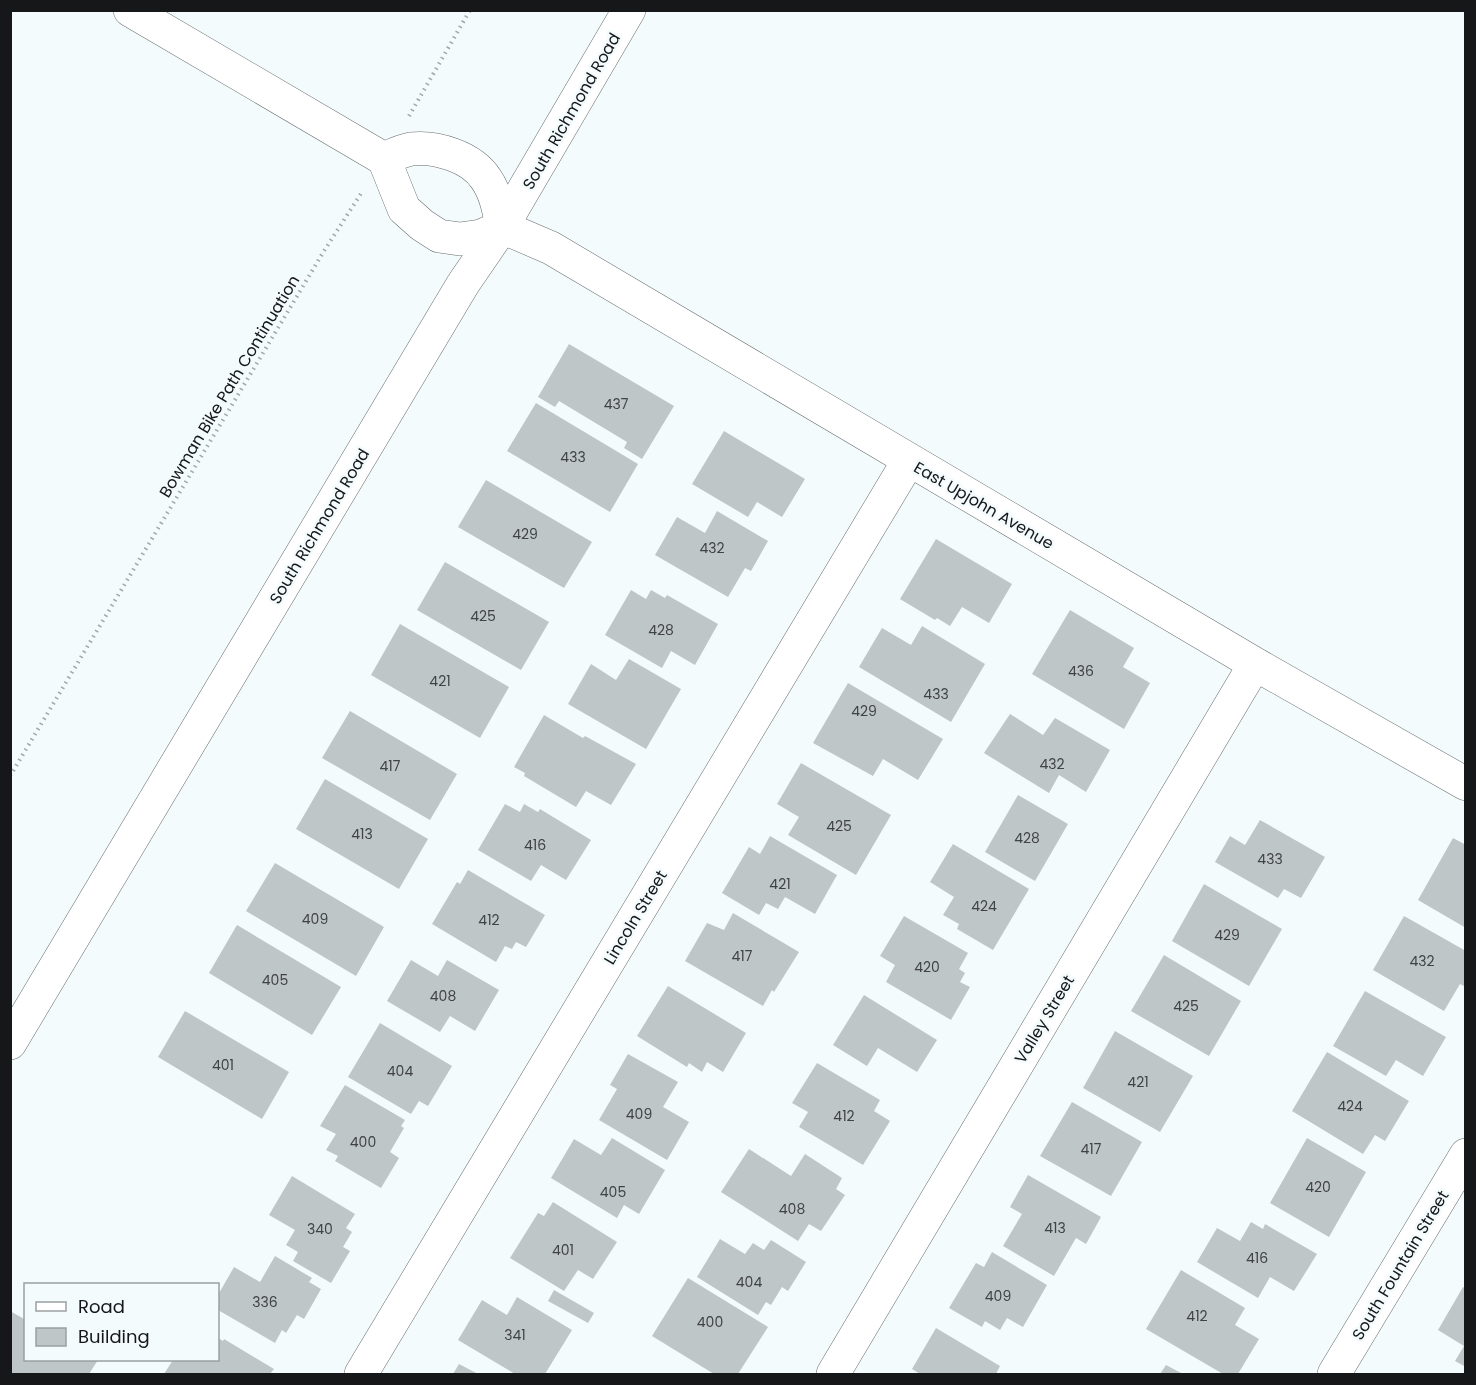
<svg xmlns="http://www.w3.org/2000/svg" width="1476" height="1385" font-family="Poppins,sans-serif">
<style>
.building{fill:#bfc6c7}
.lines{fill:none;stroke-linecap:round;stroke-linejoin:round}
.minor-casing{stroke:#696f70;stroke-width:34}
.tertiary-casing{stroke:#696f70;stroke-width:34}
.path{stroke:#a2a7a8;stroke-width:4;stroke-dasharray:1.5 4.5;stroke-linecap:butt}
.minor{stroke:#fff;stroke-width:33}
.tertiary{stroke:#fff;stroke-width:33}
.labels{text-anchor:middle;stroke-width:5;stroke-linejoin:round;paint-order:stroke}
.number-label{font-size:14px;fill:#404344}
.street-label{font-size:16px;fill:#151718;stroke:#f4fbfc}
</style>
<rect width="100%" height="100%" fill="#f4fbfc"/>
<!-- building -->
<path class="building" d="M569,344l105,62 -32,53 -18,-11 3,-6 -68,-41 -4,6 -17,-10z
M536,403l102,61 -28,48 -103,-61z
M724,431l81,48 -23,38 -25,-15 -9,15 -56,-33z
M486,480l106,62 -28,46 -106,-61z
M717,511l51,30 -17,30 -6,-3 -17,29 -73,-42 22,-38 28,16z
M936,539l76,45 -23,39 -27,-16 -12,19 -13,-8 -2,2 -35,-21z
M445,562l104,60 -28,48 -104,-60z
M631,590l15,9 5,-9 14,8 2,-3 51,29 -23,41 -24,-14 -9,17 -57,-33z
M1070,610l64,38 -11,19 27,16 -26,46 -92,-55z
M400,624l109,63 -29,51 -109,-63z
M922,626l63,38 -34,58 -92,-55 23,-39 29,17z
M629,659l52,30 -35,60 -78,-45 23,-40 25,16z
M848,683l95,56 -25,41 -35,-21 -10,17 -60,-33z
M350,711l107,63 -27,46 -108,-62z
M1010,714l33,21 12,-17 55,32 -24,42 -27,-17 -10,18 -65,-40z
M544,715l39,23 2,-2 51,28 -25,41 -25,-14 -10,16 -52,-31 1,-3 -11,-6z
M801,763l90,52 -35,60 -68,-40 11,-18 -22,-13z
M325,779l103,60 -29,50 -103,-60z
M1018,795l50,29 -33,57 -50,-29z
M505,804l15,8 4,-8 14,8 2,-3 51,31 -25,40 -25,-15 -10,16 -53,-31z
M1260,820l65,37 -24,41 -17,-9 -6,9 -63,-36 15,-26 15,9z
M770,836l67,39 -22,39 -30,-17 -7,12 -12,-6 -7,12 -37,-22 27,-46 11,7z
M1453,838l13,7v83l-48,-28z
M953,844l76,45 -36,61 -36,-21 2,-5 -16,-9 11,-18 -24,-15z
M275,863l109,64 -28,49 -110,-65z
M468,870l77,45 -19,32 -10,-5 -4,7 -7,-3 -9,16 -64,-38 25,-42 3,2z
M1204,884l78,45 -33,57 -77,-45z
M733,913l66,39 -25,40 -2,-2 -9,16 -78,-45 22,-38 17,7z
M904,916l64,37 -9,16 6,4 -5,9 10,5 -19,33 -65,-38 9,-17 -15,-9z
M1404,916l62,35v36l-6,-3 -16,27 -71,-41z
M237,925l104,62 -29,48 -103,-62z
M1164,955l77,46 -32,55 -78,-45z
M411,960l27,16 9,-16 52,30 -24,41 -25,-15 -10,16 -53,-31z
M668,986l78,47 -23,39 -16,-10 -5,10 -13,-9 -2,4 -50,-31z
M1365,991l81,46 -23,39 -27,-16 -10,16 -53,-30z
M864,995l73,45 -20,32 -39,-24 -11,18 -34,-21z
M185,1011l104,61 -27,47 -104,-62z
M380,1023l72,43 -24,40 -9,-5 -8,13 -63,-37z
M1115,1031l78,45 -33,56 -77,-44z
M1327,1052l82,49 -24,40 -10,-6 -12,19 -71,-43z
M628,1054l50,28 -15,25 26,15 -22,38 -68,-40 18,-31 -7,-4z
M817,1063l63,37 -6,11 16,10 -27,44 -64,-38 9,-15 -16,-9z
M345,1085l60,35 -4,6 3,2 -14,24 9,6 -18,30 -46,-27 3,-5 -12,-6 10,-16 -16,-8z
M1072,1102l70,40 -31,54 -71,-40z
M612,1138l53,32 -26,44 -15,-9 -7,13 -66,-40 23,-39 27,16z
M1307,1138l59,34 -37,65 -59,-34z
M749,1149l42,27 14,-22 37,24 -6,11 9,6 -24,36 -12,-7 -11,17 -77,-49z
M1028,1175l73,42 -15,27 -10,-6 -22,38 -51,-30 19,-32 -12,-7z
M292,1176l63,38 -9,14 6,4 -9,15 7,4 -19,32 -38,-22 5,-9 -12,-7 9,-15 -26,-15z
M553,1202l64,40 -24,37 -15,-9 -14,21 -54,-33 28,-45 6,3z
M1251,1222l12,7 2,-5 52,30 -23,37 -24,-14 -12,21 -61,-36 20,-34 23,13z
M720,1239l25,15 8,-11 11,7 7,-10 35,22 -18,29 -6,-4 -11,18 -5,-3 -8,13 -61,-38z
M992,1252l55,33 -24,42 -16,-9 -7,12 -15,-9 -3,6 -33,-19 27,-45 8,4z
M275,1256l37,22 -3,4 12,7 -17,30 -7,-4 -11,18 -4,-3 -7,13 -57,-33v-15l16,-28 26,15z
M1181,1270l64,38 -10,17 24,14 -21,35h-15l-77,-45z
M688,1278l80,49 -30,47h-24l-62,-38z
M1463,1287l3,2v78l-11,-6 9,-15 -26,-16z
M554,1290l40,23 -6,10 -40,-22z
M517,1297l55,33 -27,44h-30l-57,-34 24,-40 25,15z
M10,1311l16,9v40h72l-9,14 -79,-1z
M936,1328l64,38 -4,8h-76l-8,-5z
M218,1338l5,3 1,-2 50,30 -4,5h-106l9,-14h45z
M459,1364l19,10h-25z
M1166,1365l17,9h-23z"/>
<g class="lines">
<defs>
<path id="minor" d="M130,10l254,149 20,50 18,16 17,11 21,3 21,-3 21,-9
M384,159c9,-4 17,-8 27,-10 25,-3 61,8 75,30 10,14 13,32 16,48
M502,227l49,21 704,416 211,120
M361,1374l548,-914
M833,1374l422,-710
M1334,1374l132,-219"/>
<path id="tertiary" d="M10,1043l453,-759 39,-57 127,-217"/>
</defs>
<!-- minor casing -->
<use href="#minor" class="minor-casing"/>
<!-- tertiary casing -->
<use href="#tertiary" class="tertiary-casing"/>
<!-- path -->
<path class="path" d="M409,116l61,-106
M10,776l314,-525 38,-59"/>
<!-- minor -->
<use href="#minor" class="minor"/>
<!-- tertiary -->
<use href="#tertiary" class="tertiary"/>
</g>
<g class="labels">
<!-- number labels -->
<g class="number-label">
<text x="616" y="409">437</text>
<text x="573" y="462">433</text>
<text x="525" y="539">429</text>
<text x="712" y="553">432</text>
<text x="483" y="621">425</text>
<text x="661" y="635">428</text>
<text x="1081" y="676">436</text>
<text x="440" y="686">421</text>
<text x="936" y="699">433</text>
<text x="864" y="716">429</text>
<text x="1052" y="769">432</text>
<text x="390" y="771">417</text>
<text x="839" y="831">425</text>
<text x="362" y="839">413</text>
<text x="1027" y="843">428</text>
<text x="535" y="850">416</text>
<text x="1270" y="864">433</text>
<text x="780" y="889">421</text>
<text x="984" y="911">424</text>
<text x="315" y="924">409</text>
<text x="489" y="925">412</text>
<text x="1227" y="940">429</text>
<text x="742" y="961">417</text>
<text x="1422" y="966">432</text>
<text x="927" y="972">420</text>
<text x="275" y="985">405</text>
<text x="443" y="1001">408</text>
<text x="1186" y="1011">425</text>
<text x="223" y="1070">401</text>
<text x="400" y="1076">404</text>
<text x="1138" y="1087">421</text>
<text x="1350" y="1111">424</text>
<text x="639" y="1119">409</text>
<text x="844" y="1121">412</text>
<text x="363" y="1147">400</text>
<text x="1091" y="1154">417</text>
<text x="1318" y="1192">420</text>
<text x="613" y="1197">405</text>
<text x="792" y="1214">408</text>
<text x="1055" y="1233">413</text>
<text x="320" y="1234">340</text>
<text x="563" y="1255">401</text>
<text x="1257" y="1263">416</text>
<text x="749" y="1287">404</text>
<text x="998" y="1301">409</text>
<text x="265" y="1307">336</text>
<text x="1197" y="1321">412</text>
<text x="710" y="1327">400</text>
<text x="515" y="1340">341</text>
</g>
<!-- street labels -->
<g class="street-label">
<text transform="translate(571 111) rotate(-60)" y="6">South Richmond Road</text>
<text transform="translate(229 386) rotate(-59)" y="6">Bowman Bike Path Continuation</text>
<text transform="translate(984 505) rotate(30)" y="6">East Upjohn Avenue</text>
<text transform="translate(319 526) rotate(-59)" y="6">South Richmond Road</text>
<text transform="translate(635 917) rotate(-59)" y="6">Lincoln Street</text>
<text transform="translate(1044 1019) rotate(-59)" y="6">Valley Street</text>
<text transform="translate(1400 1265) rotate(-59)" y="6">South Fountain Street</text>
</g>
</g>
<!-- border -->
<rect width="1476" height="1385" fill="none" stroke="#151718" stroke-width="24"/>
<!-- legend -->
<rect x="24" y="1283" width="195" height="78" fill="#f4fbfc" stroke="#9ba0a1" stroke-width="1.5"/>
<rect x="36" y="1302" width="30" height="9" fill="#ffffff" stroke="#9ba0a1" stroke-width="1.5"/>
<text x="78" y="1313" font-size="18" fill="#151718">Road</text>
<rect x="36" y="1328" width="30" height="18" fill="#bfc6c7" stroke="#9ba0a1" stroke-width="1.5"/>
<text x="78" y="1343" font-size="18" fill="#151718">Building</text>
</svg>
